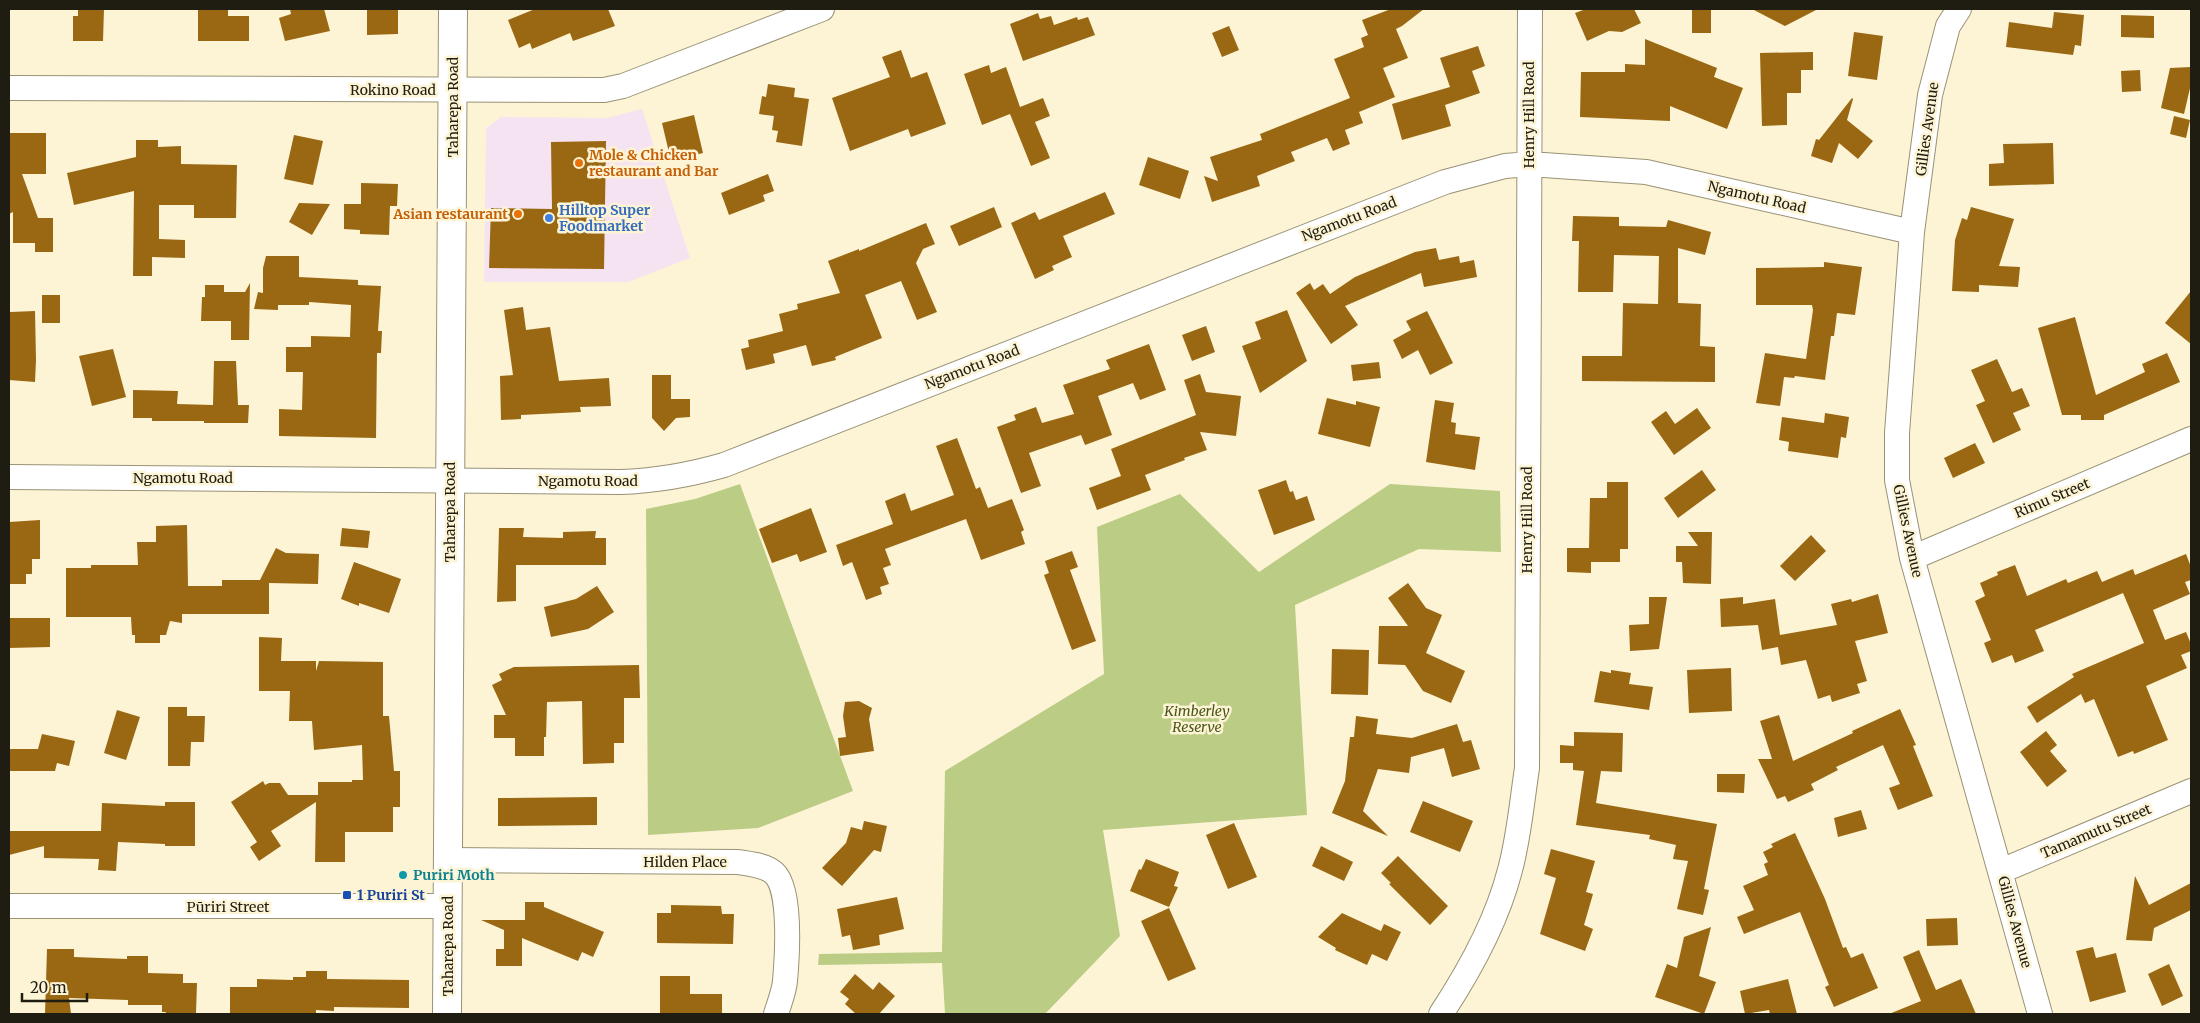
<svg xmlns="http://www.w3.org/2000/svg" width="2200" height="1023" font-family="Merriweather,serif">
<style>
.commercial{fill:#f6e3f2}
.green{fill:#bbcc85}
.building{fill:#9a6812}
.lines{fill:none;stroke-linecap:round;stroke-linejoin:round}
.minor-casing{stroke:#999276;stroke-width:26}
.tertiary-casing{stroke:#999276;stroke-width:30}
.minor{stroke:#fff;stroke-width:24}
.tertiary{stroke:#fff;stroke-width:28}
.food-dot{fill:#e8710a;stroke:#fcf4d5;stroke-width:2}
.shop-dot{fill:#3f7fe0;stroke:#fcf4d5;stroke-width:2}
.culture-dot{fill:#0f9aa8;stroke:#fcf4d5;stroke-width:2}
.transit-dot{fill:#1a4fb4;stroke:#fcf4d5;stroke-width:2}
.labels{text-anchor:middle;stroke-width:5;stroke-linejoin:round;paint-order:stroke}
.street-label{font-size:14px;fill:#1f1c11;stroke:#fcf4d5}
.food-label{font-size:14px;font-weight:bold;fill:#c56008;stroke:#fcf4d5;text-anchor:start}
.shop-label{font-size:14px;font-weight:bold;fill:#366cbe;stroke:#fcf4d5;text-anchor:start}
.park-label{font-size:14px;font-style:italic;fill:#4a5619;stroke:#fcf4d5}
.culture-label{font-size:14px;font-weight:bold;fill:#0d838f;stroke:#fcf4d5;text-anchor:start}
.transit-label{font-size:14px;font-weight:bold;fill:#164399;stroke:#fcf4d5;text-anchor:start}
</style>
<rect width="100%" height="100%" fill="#fcf4d5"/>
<!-- commercial -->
<path class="commercial" d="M642,109l48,149 -62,24h-144l2,-154 15,-11 106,1z"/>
<!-- green -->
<path class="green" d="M740,484l113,307 -95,37 -110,7 -2,-326 49,-10z
M1390,484l110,7 1,61 -82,-3 -124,56 12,210 -204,15 17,106 -75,78h-100l-3,-51 -124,2 1,-11 123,-2 3,-181 159,-97 -7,-147 83,-33 79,78z"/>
<!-- building -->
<path class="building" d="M78,9h26l-1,32h-30v-25h5z
M198,9h30v7h21v25h-51z
M290,9h34l6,22 -45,10 -6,-23 12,-4z
M367,9h31v25l-31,1z
M535,9h73l7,17 -42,15 -3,-8 -38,16 -2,-6 -11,5 -11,-28z
M1391,9h33l-22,17 -6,3 12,29 -25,10 12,29 -36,15 4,11 -18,7 5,14 -17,7 -6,-13 -36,14 4,9 -38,15 3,10 -48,16 -8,-26 14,5 -8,-24 52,-17 -2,-6 90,-36 -16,-39 30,-12 -3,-9 7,-3 -6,-15z
M1586,9h48l7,14 -19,9 -13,-1 -22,10 -12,-28z
M1692,9h19v24h-19z
M1752,9h66l-33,17z
M2054,12l30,3 -3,31 -6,-1 -2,10 -67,-8 3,-25 43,6z
M1038,13l2,6 11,-3 3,9 23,-8 1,3 10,-3 7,18 -72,26 -13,-37z
M2121,15l33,1v22l-33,-1z
M1229,26l10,24 -17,7 -10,-24z
M1854,32l29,4 -6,44 -29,-4z
M1645,39l72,29 -3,9 29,11 -16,41 -57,-23v15l-90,-4 1,-45h44v-8l20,1z
M1478,46l7,20 -13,5 8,22 -35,12 6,21 -49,14 -10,-36 58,-17 -10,-29z
M901,50l10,28 16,-6 19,52 -35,13 -3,-8 -58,22 -18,-53 58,-21 -8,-20z
M1813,52v18h-12v23h-14v32l-25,1 -2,-73z
M989,65l2,8 15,-6 14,40 23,-9 7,18 -15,6 15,36 -19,8 -21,-52 -28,11 -18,-51z
M2191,67v17l-7,30 -23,-6 9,-40z
M2140,70l1,21 -19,1 -1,-21z
M768,84l27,4 -1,9 15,2 -7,47 -26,-4 2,-11 -6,-1 2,-14 -15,-2 3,-18 4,1z
M1852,98l1,1 -6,21 26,21 -15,18 -19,-16 -7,20 -21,-7 5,-17 3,1z
M694,115l9,38 -32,8 -9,-38z
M2174,116l16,4 -4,18 -16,-4z
M9,133h37v41h-24l16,44h15v34h-18v-9h-22v-31l-4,2z
M294,135l29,6 -10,44 -29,-6z
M136,140h22v7l23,-1v18l56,1 -1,53h-42v-13h-35v34l26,1v18l-33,-1v19h-19l1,-85 -60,14 -7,-32 69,-16z
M606,141l-2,128 -115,-1 2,-60 61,1 -1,-67z
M2053,143l1,41 -65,2v-22l15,-1 -1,-19z
M1148,157l41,14 -9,28 -41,-14z
M768,174l6,17 -11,4 2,6 -36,14 -8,-22z
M361,183l37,1 -1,22h-7l-1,29 -29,-1v-4l-16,-1v-25h17z
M1105,192l10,22 -52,22 9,21 -20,9 2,4 -19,9 -24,-56 24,-11 4,8z
M299,203l31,1 -18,31 -23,-13z
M994,207l8,20 -43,19 -9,-20z
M1971,207l43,12 -15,47 21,1 -2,20 -39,-2v7l-27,-1 3,-51 7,-22 5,2z
M1573,216l46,1v9l47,1 2,-7 43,12 -6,23 -27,-7v55l23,1 -1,42 15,1v35l-133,-1v-25h40l1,-53 35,1 1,-48 -45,-1 -1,37h-35l1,-51h-7z
M926,223l9,21 -12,5 -7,14 21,49 -20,8 -16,-39 -36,14 17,43 -47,19 1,3 -24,6 -6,-21 -33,9 2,9 -29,7 -5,-21 8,-2 -1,-7 35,-9 -4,-17 19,-5 -1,-5 43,-11 -12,-32 31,-12v2z
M1436,248l3,12 20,-4 1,7 14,-3 3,17 -53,10 -3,-14 -76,33 13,19 -27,19 -35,-51 14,-10 4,7 9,-6 7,10 25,-17 60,-25z
M266,256h33v21l59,3v5l23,1 -3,45h4l-1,22h-4l-1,85 -97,-2v-27l23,1 1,-38h-17v-25h25v-11l39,1 1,-32 -42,-3v3h-31v5l-24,-1 4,-17 5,1v-25z
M1824,262l38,5 -7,48 -18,-2 -3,23h-3l-6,44 -30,-4 -1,2 -10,-1 -4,29 -24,-3 9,-50 41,6 7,-49 -1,-5h-56v-37l68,-1z
M250,283l-1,57h-18v-19h-30l1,-24h3v-12h19v7h21z
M2191,291v53l-26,-21z
M42,295h18v28h-18z
M523,307l3,23 24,-3 9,54 50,-3 2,28 -31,1 1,5 -60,3v4l-20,1 -1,-44 13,-1 -9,-65z
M1287,310l20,51 -47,32 -18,-47 19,-7 -6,-17z
M35,311l1,49 -1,22 -26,-2 1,-68z
M1427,311l26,52 -23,12 -12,-25 -16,9 -9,-19 18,-10 -5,-9z
M2075,317l21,78 49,-23 -3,-8 25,-11 13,29 -76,33v5h-23v-5h-19l-24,-87z
M1206,326l9,26 -23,9 -10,-26z
M1149,344l17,46 -26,10 -7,-17 -35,13 14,39 -27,10 -4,-10 -52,18 12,33 -20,7 -24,-66 19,-7 -2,-5 22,-8 6,16 32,-9 -11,-29 47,-16 -4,-9z
M113,349l13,48 -34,9 -13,-50z
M1997,359l15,33 10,-4 8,18 -17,7 8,17 -28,13 -17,-38 9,-4 -14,-31z
M214,361h22l2,44h11l-1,18h-44v-2h-52v-3h-19v-28l45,1 -1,13 36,1z
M1379,362l2,16 -28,3 -2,-16z
M1200,374l6,18 35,4 -5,40 -36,-4 7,18 -23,8 1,2 -40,15 6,15 -54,20 -8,-22 32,-12 -10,-27 85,-34 -12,-35z
M652,375h19v24h19v18l-14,1 -12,13 -12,-13z
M1327,398l29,7v-4l24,6 -10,40 -52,-13z
M1435,400l19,3 -3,19 5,1 -1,11 25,3 -5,33 -49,-8z
M1697,408l14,20 -37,27 -23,-33 15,-11 9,13z
M1825,413l24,4 -3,21 -5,-1 -3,21 -50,-7 1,-9 -10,-2 3,-23 42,6z
M957,438l19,51 4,-2 8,21 24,-9 12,31 -3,2 4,12 -44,16 -15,-41 -81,30 6,16 -8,3 6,16 -9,3 2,7 -16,6 -14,-38 -9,4 -7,-21 57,-21 -8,-23 20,-8 6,18 43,-16 -18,-49z
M1975,443l10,20 -32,15 -9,-20z
M1702,470l14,20 -38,28 -14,-20z
M1286,480l4,12 3,-1 3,9 11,-4 8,24 -41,15 -16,-45z
M1607,482h21v67h-8v13h-29v11l-24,-1v-24h22l1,-50h17z
M811,508l16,44 -27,10 -3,-8 -25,9 -13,-34z
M40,520v39h-8v15h-6v10h-17v-62z
M187,525l1,61h34v-6h38l16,-32 10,5 33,1 -1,30 -49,-1v31h-87v9l-12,-2 -4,14h-6v8h-25v-8h-3l-1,-18h-65v-49h25v-3h47l-1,-23h19v-16z
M342,528l28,3 -2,17 -28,-2z
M499,528h25l-1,9 40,1v-6l33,-1 -1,7h11v27h-90v36l-19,1z
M1688,532h24l-1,52 -28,-1 -1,-21h-6v-16h22z
M1811,535l15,16 -31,30 -15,-15z
M1072,551l6,16 -8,3 26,71 -24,9 -28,-75 5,-2 -4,-12z
M2186,554l5,13v13l-6,2 5,12 -37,16 12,30 21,-8 5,12v7l-10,4 6,13 -41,18 22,54 -34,14 -1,-3 -15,6 -24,-58 -9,4 -4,-9 -44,29 -10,-16 47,-30 -2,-3 72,-31 -21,-50 -88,37 9,21 -29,12 -3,-8 -20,8 -8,-20 7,-3 -16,-39 10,-5 -5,-13 18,-8 -1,-3 18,-7 12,31 39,-17 2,4 29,-12 5,11 31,-13 2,6z
M354,562l47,17 -12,34 -30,-10v3l-18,-7z
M1408,583l18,25 16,7 -16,38 39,18 -14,32 -28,-12 -18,-26 -27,-1 1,-38h29l-20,-28z
M597,586l17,26 -26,17 -37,8 -7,-30 32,-8z
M1878,594l10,39 -33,8 12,40 -10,3 3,9 -28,9 -2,-7 -12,4 -12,-39 -25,5 -3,-18 -16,3 -4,-25 -37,2 -1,-28 23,-2v7l32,-5 5,36 57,-10 -6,-21 20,-5 1,3z
M1649,597h18l-8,52 -29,2 -1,-26 20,-1z
M9,618h41v29l-41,1z
M259,637l23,1 -1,23h35v10l3,-10 64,1v54h6l5,55h6v36h-7v25h-48v30h-30l1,-60 -45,29 10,15 -22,15 -9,-14 7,-5 -26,-40 32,-21 2,4 4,-2h11l8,12h30v-13h34v-2h11l-1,-35 -48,5 -2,-29h-23l1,-30h-31z
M1332,649l37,1 -1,45 -37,-1z
M639,665l1,33h-16v45h-10v20l-31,1 -1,-63 -35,1 -1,35h-2v19h-29v-18h-21v-23h12l-14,-30 10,-5 -3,-6 15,-7z
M1731,668l1,43 -43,2 -2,-43z
M1611,670l20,3 -2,11 24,3 -4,23 -55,-8 6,-31 11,2z
M859,701l13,7 -3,11 5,32 -34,5 -2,-18 8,-1 -3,-21 2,-14z
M168,707h19v9h18l-1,26h-13l-1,24h-22z
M1900,709l16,36 -3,1 20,50 -35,14 -9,-22 11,-4 -17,-39 -47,22 2,3 -27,14 3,6 -26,12 -3,-6 -8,3 -19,-40h14l-12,-38 19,-6 14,46 60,-28 -1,-2z
M117,710l23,7 -14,43 -22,-7z
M1356,716l22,3 -2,15 36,4 45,-14 6,18 8,-2 9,29 -28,8 -8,-29 -33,9 -2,16 -31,-4 -15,42 25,25 -56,-23 13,-32 5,-44h4z
M2046,731l11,14 -7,6 17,20 -20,16 -27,-35z
M1574,732l49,1 -1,39 -21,-1 -5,32 121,21 -13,65 5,1 -6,25 -26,-6 11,-48 -15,-2 3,-14 -27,-6 1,-4 -74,-10 8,-54 -11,-1v-7h-13v-18l14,1z
M42,734l33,7 -6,25 -12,-3 -2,8h-46v-22h29z
M1717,774h28l-1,19 -27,-1z
M597,797v28l-99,1v-28z
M1423,801l50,20 -13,31 -50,-20z
M165,802h30v44h-30v-2l-47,-2 -2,29 -18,-1 1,-11 -55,-1v-12l-35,9v-24h92l1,-28 63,3z
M1861,810l6,19 -29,8 -4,-19z
M864,821l23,5 -6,26 -7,-2 -32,36 -20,-18 24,-25 5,-16 11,3z
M1234,823l23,54 -29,12 -22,-54z
M1795,833l30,66 18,49 3,-1 5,11 12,-5 15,35 -44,19 -9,-20 4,-2 -29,-73 -56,22 -7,-17 17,-7 -11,-24 25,-11 -4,-11 4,-2 -5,-10 10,-5 -2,-3z
M1321,846l32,16 -9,19 -32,-15z
M1551,849l44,12 -9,31 7,2 -9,31 9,4 -8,22 -45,-17 16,-56 -12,-4z
M1398,856l50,50 -18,19 -41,-41 2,-1 -10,-10z
M1146,859l33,13 -5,14 4,1 -9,20 -39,-16 9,-22 2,1z
M2135,876l14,29 42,-22v27l-37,18 -2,13 -26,-1z
M897,897l7,32 -25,6 1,10 -27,5 -3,-15 -8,2 -5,-28z
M525,902h19v5l60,25 -11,25 -11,-5 -4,9 -56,-23v28h-26v-17h8v-19l-23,-10h44z
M671,905l50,1 1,8h12l-1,30 -76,-1v-30h14z
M1169,908l27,61 -28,12 -27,-60z
M1342,913l39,18 3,-7 17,8 -14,29 -15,-7 -5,11 -32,-15 1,-2 -18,-11z
M1957,918l1,27 -31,1 -1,-27z
M1711,927l-12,49 17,6 -12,32 -49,-17 12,-33 10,4 7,-31z
M2093,947l3,11 20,-5 10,39 -36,10 -14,-51z
M47,949h27v8l53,2v-3h21v17l35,1v9h14l-1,30 -31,1 1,-2h-4v-7h-34v-5l-59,-2 2,16h-26z
M1919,950l17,40 25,-11 15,35h-87l32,-13 -18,-44z
M2169,964l14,32 -21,10 -14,-32z
M306,971h21v8l82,1v28l-75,-1v4l-18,-1v4h-86v-27h27v-8l36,1v-3h13z
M855,974l18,16 6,-8 16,14 -16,18h-23l-11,-10 4,-5 -9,-7z
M660,976h30v18h32v20h-62z
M1788,979l9,35h-27l-1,-4 -24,4 -5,-23z"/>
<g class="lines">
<defs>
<path id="minor" d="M1959,9l-11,17 -18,69 -18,137 -15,201v47l15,78 128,456
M9,88l595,2 19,-4 199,-77
M9,477l611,5c36,-1 69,-7 104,-17l721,-283 60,-16 24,-2 117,8 266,60
M1912,558l279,-119
M449,860l289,2c12,2 27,3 36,11 18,16 13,85 11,108 -1,11 -6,23 -9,33
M2001,871l190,-80
M9,906h439
M1441,1014c29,-44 56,-93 69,-144 9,-33 12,-69 17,-102l3,-759"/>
<path id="tertiary" d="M447,1014l6,-1005"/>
</defs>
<!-- minor casing -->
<use href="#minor" class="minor-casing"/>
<!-- tertiary casing -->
<use href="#tertiary" class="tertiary-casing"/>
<!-- minor -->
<use href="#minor" class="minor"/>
<!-- tertiary -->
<use href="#tertiary" class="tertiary"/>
</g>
<!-- markers -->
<g class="food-dot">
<circle cx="579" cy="163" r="5"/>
<circle cx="518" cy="214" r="5"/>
</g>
<circle class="shop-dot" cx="549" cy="218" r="5"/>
<circle class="culture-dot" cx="403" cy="875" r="5"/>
<rect class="transit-dot" x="342" y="890" width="10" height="10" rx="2.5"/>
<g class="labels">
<!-- street labels -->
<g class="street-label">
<text x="393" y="95">Rokino Road</text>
<text transform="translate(453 107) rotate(-90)" y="5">Taharepa Road</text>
<text transform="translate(1529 115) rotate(-90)" y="5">Henry Hill Road</text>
<text transform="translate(1927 129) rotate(-82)" y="5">Gillies Avenue</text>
<text transform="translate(1757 197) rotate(13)" y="5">Ngamotu Road</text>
<text transform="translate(1349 219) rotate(-21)" y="5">Ngamotu Road</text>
<text transform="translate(972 367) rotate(-21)" y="5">Ngamotu Road</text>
<text x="183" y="483">Ngamotu Road</text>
<text x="588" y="486">Ngamotu Road</text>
<text transform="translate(2052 498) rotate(-23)" y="5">Rimu Street</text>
<text transform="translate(450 512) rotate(-90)" y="5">Taharepa Road</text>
<text transform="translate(1527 520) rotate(-90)" y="5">Henry Hill Road</text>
<text transform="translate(1908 531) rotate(78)" y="5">Gillies Avenue</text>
<text transform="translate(2096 831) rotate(-23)" y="5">Tamamutu Street</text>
<text x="685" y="867">Hilden Place</text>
<text x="228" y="912">Pūriri Street</text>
<text transform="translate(2015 922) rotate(75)" y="5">Gillies Avenue</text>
<text transform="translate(448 946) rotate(-90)" y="5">Taharepa Road</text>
</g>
<!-- food labels -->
<g class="food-label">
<text x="589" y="160">Mole &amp; Chicken<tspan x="589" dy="16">restaurant and Bar</tspan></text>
<text x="508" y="219" text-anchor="end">Asian restaurant</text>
</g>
<!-- shop labels -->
<g class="shop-label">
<text x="559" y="215">Hilltop Super<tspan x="559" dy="16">Foodmarket</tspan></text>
</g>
<!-- park labels -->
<g class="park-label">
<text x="1197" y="716">Kimberley<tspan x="1197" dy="16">Reserve</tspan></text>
</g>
<!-- culture labels -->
<g class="culture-label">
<text x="413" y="880">Puriri Moth</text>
</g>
<!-- transit labels -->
<g class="transit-label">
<text x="357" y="900">1 Puriri St</text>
</g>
</g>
<!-- border -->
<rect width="2200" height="1023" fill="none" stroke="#1f1c11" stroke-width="20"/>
<!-- scale -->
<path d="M22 993v8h65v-8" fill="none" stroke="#1f1c11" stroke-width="2.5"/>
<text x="30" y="993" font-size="15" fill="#1f1c11" stroke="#fcf4d5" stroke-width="4" paint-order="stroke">20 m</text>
</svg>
